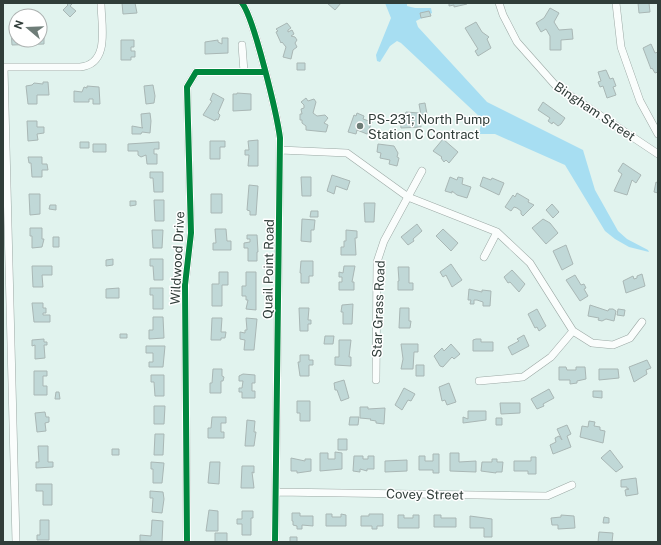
<svg xmlns="http://www.w3.org/2000/svg" width="661" height="545" font-family="'Public Sans',sans-serif">
<style>
.water{fill:#a7def2}
.building{fill:#c0d8d7;stroke:#a9b7b5}
.lines{fill:none;stroke-linecap:round;stroke-linejoin:round}
.minor-casing{stroke:#9ba8a4;stroke-width:8}
.minor{stroke:#fafdfc;stroke-width:7}
.cycleway-casing{stroke:#fff;stroke-width:8}
.cycleway{stroke:#00873e;stroke-width:6}
.poi-dot{fill:#6e7d78;stroke:#fff;stroke-width:1.5}
.labels{text-anchor:middle;stroke-width:3;stroke-linejoin:round;paint-order:stroke}
.street-label{font-size:13px;fill:#303d39;stroke:#fff}
.poi-label{font-size:13px;fill:#303d39;stroke:#fff;text-anchor:start}
</style>
<rect width="100%" height="100%" fill="#e1f3ee"/>
<!-- water -->
<path class="water" d="M385,3h22v3l8,2h16l1,5 -16,8 2,6 69,75 96,48 12,40 23,41 9,8 21,11 1,2 -20,-5 -14,-8 -10,-8 -40,-66 -70,-31h-16l3,-15 -81,-76 -4,-2 -7,5 -10,16 -3,-1 -1,-6 15,-37z"/>
<!-- building -->
<path class="building" d="M66,3h7l-3,3 6,5 -6,6 -7,-7 5,-5z
M122,3h13l2,10 -14,1z
M327,3h14l-6,7z
M449,3h18v1l-13,3v-2l-5,1z
M638,3h11l1,9 -11,1z
M550,8l9,5 -5,9 5,8 13,-1 1,10 -12,1v10h-11v-14l-4,-7 -5,3 -5,-9 8,-5z
M429,11l2,5 -10,2 -1,-5z
M476,22l6,10 7,5 -2,2 4,9 -13,8 -3,-5 3,-2 -13,-21z
M287,23l4,5 -3,2v2l4,-2 2,4 -3,2 4,1 2,3 -2,3 2,4 -4,3 -2,9 -8,-2 3,-10 -4,-5 -1,1 -5,-11 2,-1 -2,-2z
M44,31v13l-32,1 -1,-13h5v8h24v-8z
M222,38h6v15l-23,1v-12l13,-2v2l4,2z
M121,40h13v7h-3v4h4v6h-4v3h-10z
M651,44l4,9 3,-1v20l-3,1 -3,-5 -1,1 -8,-21z
M297,63h8v7h-8z
M606,70l4,9 3,-1 3,8 -3,1 3,8 -9,3 -4,-12 -3,1 -2,-5 3,-1 -3,-9z
M43,82h5l1,13h-12v9h-9l-2,-18 6,-1 2,-2 9,1z
M153,85l2,11 -1,7 -8,1 -2,-18z
M87,86l12,1 1,17h-7v-5h-4v3h-15v-11l8,1 2,-5 3,1z
M213,93l11,6 -6,14 2,2 -2,5 -2,-1 -1,2 -12,-6 9,-14 -2,-1z
M237,93l14,1v16l-18,1v-17h4z
M306,98l2,3 6,-2 2,3 -3,11 4,3 8,-1 3,3 -4,5 4,2 -2,7 -20,-2v-4l-4,-3v-3h-2v-6h2l-1,-5 3,-1v-3l-3,-3z
M543,102l22,16 -4,6 -3,2 -5,-4 -1,2 -4,-3 2,-3 -12,-8z
M425,103l2,11 -6,1 -2,-11z
M406,112l13,1 2,14 -20,1 -1,-9 4,-1z
M150,113l1,8 -1,12 -8,-1 -1,2h-9v-8l11,2 -1,-1 -1,-13z
M357,113l7,3 -1,3 9,3 -5,12 -10,-4 -1,4 -8,-2 6,-17 2,1z
M27,121h10v6h7v6l-7,1 1,6 -10,1z
M443,139l15,13 -9,11 -3,-3 -2,2 -3,-4 1,-1 -9,-6z
M258,140v26h-10l1,-11h-4v-5h4l-1,-9z
M210,141h15v6h-5v12h-10z
M80,142h9v6h-9z
M159,142v7h-5v5h3v10h-10l-1,-9 -5,2 -3,-2v-4h-10v-7z
M93,144h13v8h-13z
M378,144l16,2 4,7 -1,4 2,1 -2,8 -8,-2 1,-4 -10,-2 1,-5 -4,-1z
M28,157h14v7h5l1,6h-6v7h-10l-1,-14h-2z
M623,163l18,12 -5,8 -4,-3 -5,15 -13,-4 8,-17 -4,-3z
M150,172h13v20h-9l-1,-14h-3z
M332,175l18,6 -3,9 -11,-4 -2,8 -7,-3z
M301,177h10v19h-9z
M450,177l7,3 1,-3 5,1 -1,6 9,3 -4,11 -10,-3 -5,-4v2l-7,-2z
M483,177l8,3 1,-2 12,5 -5,12 -19,-9z
M656,182l2,1v10l-4,-1z
M249,185l9,1 -2,29h-6v-4l-3,-1z
M517,193l12,7 -1,2 6,3 -11,11 -2,-2v-3l-4,-3 -3,-1 -3,4 -6,-4 8,-12 2,2z
M29,194h11v20l-10,1z
M211,194h11v19h-11z
M154,200h10v21h-9z
M130,201h6v4l-6,1z
M364,203h11l-1,19h-9z
M552,204l7,8 -6,6 -7,-8z
M50,205h6v5l-7,-1z
M311,211h7v6h-8z
M302,219l13,1 -1,10h-3v12l-10,-1z
M543,219l7,4 8,10 -12,11 -14,-16z
M417,224l5,7 -9,8 1,2 -6,4 -7,-8z
M30,228h12v11h2l-2,8 -10,1v-12h-2z
M215,229h11l1,12h4v9h-18v-7h3z
M443,229l15,14 -7,8 -15,-15z
M152,230h11l-1,18h-9z
M346,230l11,1v7h-2l1,17h-15v-8h3v-6h2z
M247,235h10l1,17h-1v9h-9v-13h-4v-5l6,-1v-3h-3z
M53,237h6v10h-6z
M566,245l7,19 -11,6 -9,-19z
M113,259v6l-7,1v-6z
M150,259h13v21h-9l-1,-14h-3z
M301,261h12v15h-4v7h-8v-10h-1z
M451,264l11,16 -10,7 -6,-12 -3,2 -3,-5z
M32,266h20v9h-10l1,12h-10z
M344,266h11l-3,16h2v8h-15v-8h3v-5h-3v-5l4,1z
M398,267h11v16h4v7h-15v-9h1z
M512,270l13,14 -6,8 -9,-10 -2,1 -4,-6z
M219,272h9v13h-6v21h-10v-22h7z
M246,272h10v38l-10,-1 2,-9h-2v-4h-4v-10h4z
M642,274l3,12 -19,7 -3,-12 10,-5 1,3 3,-1v-2z
M575,275l6,10 3,-1 2,4 -2,1 4,7 -8,5 -14,-21z
M119,288v10h-13v-9z
M150,288h13v21h-10v-14h-3z
M469,289l13,3v-2l9,1 -1,15h-7v-4l-6,-2h-3v4h-4l1,-4h-3z
M32,303h11v5h3v5h-3v2h7v7h-16z
M353,304l-1,20h-9v-12h-2l1,-7z
M590,305l18,6 1,-2h4l3,2 -2,10 -8,-2 -4,2 -4,-1 1,-2 -11,-2z
M299,308h10l-1,12h3v4h-3v7h-8z
M400,308h9v13h2l-1,7h-11z
M537,309l9,17 -7,5 -2,-4 -2,1 -7,-14z
M618,309l7,1 -1,6 -7,-1z
M153,317h10l1,21 -15,1v-9h4z
M212,318h10l-1,14h5l-1,6h-4v2h-10z
M246,318l11,1 -3,31h-10l1,-10 -5,-1v-7l5,1v-3h2z
M120,334h7v4h-7z
M524,335l5,11 -17,9 -4,-8 11,-6 -2,-2z
M325,336h9l-1,8h-9z
M44,339v3h3v3h-3l1,13 -10,1v-14l-3,1v-6z
M476,339h5v3h12v9h-20v-11z
M339,340h12l-2,17h2v9l-16,-1v-8h4z
M401,344h17v8h-4l-1,17h-12l2,-10z
M451,344l9,10 -6,5 -2,-2 -9,10 -3,-1 -6,-10 8,-8 2,3z
M146,346h19l-2,21h-14v-5h4v-9h-7z
M300,355h9v5h4v5h-4v11h-9l-2,-14h2z
M647,360l4,8 -5,2 1,4 -13,8 -5,-15z
M416,365h8v11h-8z
M559,367h7l1,3h9v-3h9l1,12 -9,2v2l-7,1v-4h-11z
M213,369h9v7l2,1 -1,4h-2v12h-11v-10h2z
M599,369h19l1,9 -20,2z
M34,371h13v5h-4v10h4v9h-13z
M243,374l12,1v8h-3v8h3v7h-13v-6h-3v-4h3l1,-7h-4v-5z
M151,375h13v21h-9l-1,-14h-3z
M344,380l5,18 -8,3 -4,-11h-2l-1,-7z
M449,383l7,19 -9,3 -2,-5 -3,1 -3,-14z
M404,388l11,6 -4,7 -3,-1 -6,10 -7,-5z
M549,389l5,9 -11,6 1,2 -7,3 -6,-10z
M593,391h9v7l-9,-1z
M56,392h3l1,7h-5z
M297,401h13v20h-10v-8h-3z
M500,403h20v10l-19,1z
M154,406h11l-1,18h-10z
M360,407h8v2l17,-1 -1,16 -8,-1v-2l-6,-1 1,-1 -11,-1z
M468,411h18v9l-23,3v-6l5,2z
M45,412l1,5h3v5l-4,1 1,8 -9,1 -2,-19z
M212,417h14v6h-5v9h3v6h-16v-10h3z
M350,417h9l-1,8h-9z
M496,418h6v7h-6z
M247,420l8,1 -1,11h2l-2,14h-9z
M589,421l6,1 -1,4 6,1v3l5,1 -2,12 -23,-6 2,-11 6,1z
M567,425l4,9 -4,2 4,11 -18,7 -3,-9 6,-3 -1,-4 4,-2 3,4 -5,-11z
M155,434h9l-1,21h-9z
M338,439h9v11h-9z
M38,446h10v16h5v5l-17,1v-6h3z
M112,449h7v6h-7z
M610,450l13,17 -7,5 -15,-14z
M335,452l7,1v16l-22,2v-18h8v6h7z
M450,453h9v9l17,-1v11l-26,-1z
M433,454h6v19h-6v-3h-14v-14h6v5h8z
M354,456h9v3h5v-3h6v13h-7v2l-7,-2v3l-7,-1z
M531,457h5v17h-8v-3h-14v-10h17z
M291,458l14,3v-2h6v12l-14,2v-2h-6z
M492,459h5v3h6l-1,10h-6v1l-15,-2 1,-9h10z
M407,460v11l-22,1v-11z
M151,462l13,1 -2,20h-9v-14h-2z
M210,462h10l-1,22 -11,-1z
M242,466h12v7l-2,-1 2,16h-13z
M636,478l2,16 -12,2 -1,-6 4,-1h-2v-2h-6v-7z
M36,484h16v21h-9v-14h-7z
M150,491l13,1 1,7 -2,14 -10,-1 1,-14h-3z
M209,510l9,1v20h-12z
M242,511h11v7h-2v17h-9v-11h-5v-5h5z
M292,513h8v3h13v10l-11,-1v4h-5v-3l-4,-1v-4h-1z
M326,514h6v3h9v-3l5,1v11h-20z
M369,514h14v12h-6v3h-5v-3h-11v-10h8z
M398,515h6v3h9v-3h6v13h-21z
M434,515h7v3h15v9h-22z
M561,515l13,1 1,12 -17,1v-4h-6l-1,-7 10,-1z
M470,516l22,3v18h-8v-9h-14z
M604,517l5,1v5h-6z
M40,520h9v20h-12v-5h3z
M152,520l11,1 -1,21 -22,-1v-6l11,1z
M599,532l14,1 -1,9h-14z
M215,533h12v9h-12z
M290,537h7v5h-7z"/>
<g class="lines">
<defs>
<path id="minor" d="M242,3c12,15 35,112 38,135l-5,404
M499,3l4,12 14,27 39,44 102,68
M616,3l5,44 19,54 18,33
M242,45l2,27
M3,67h77c31,-3 21,-43 21,-64
M4,67l12,475
M280,150l67,3 61,44 89,35 33,31 43,68 19,12 21,2 17,-7 12,-16
M484,257l13,-25
M376,380l1,-118 7,-21 38,-70
M479,381l44,-4 28,-20 22,-26
M276,492l271,4 25,-11
M187,542l-2,-257 6,-52 -4,-146 9,-15h68"/>
</defs>
<!-- minor casing -->
<use href="#minor" class="minor-casing"/>
<!-- minor -->
<use href="#minor" class="minor"/>
<defs>
<path id="cycleway" d="M242,3c12,15 35,112 38,135l-5,404
M187,542l-2,-257 6,-52 -4,-146 9,-15h68"/>
</defs>
<!-- cycleway casing -->
<use href="#cycleway" class="cycleway-casing"/>
<!-- cycleway -->
<use href="#cycleway" class="cycleway"/>
</g>
<!-- markers -->
<circle class="poi-dot" cx="360" cy="126" r="4"/>
<g class="labels">
<!-- street labels -->
<g class="street-label">
<text transform="translate(595 111) rotate(34)" y="5">Bingham Street</text>
<text transform="translate(177 258) rotate(-87)" y="5">Wildwood Drive</text>
<text transform="translate(268 269) rotate(-89)" y="5">Quail Point Road</text>
<text transform="translate(378 309) rotate(-88)" y="5">Star Grass Road</text>
<text transform="translate(425 494) rotate(1)" y="5">Covey Street</text>
</g>
<!-- poi labels -->
<g class="poi-label">
<text x="368" y="124">PS-231; North Pump<tspan x="368" dy="15">Station C Contract</tspan></text>
</g>
</g>
<!-- border -->
<rect width="661" height="545" fill="none" stroke="#303d39" stroke-width="8"/>
<!-- north arrow -->
<g transform="translate(28 28) rotate(289)"><circle r="19" fill="#ffffff" stroke="#acb1b0"/>
<path d="M0-3L7 15L0 10L-7 15Z" fill="#6e7d78"/>
<text y="-6" font-size="11" font-weight="bold" text-anchor="middle" fill="#303d39">N</text>
</g>
</svg>
